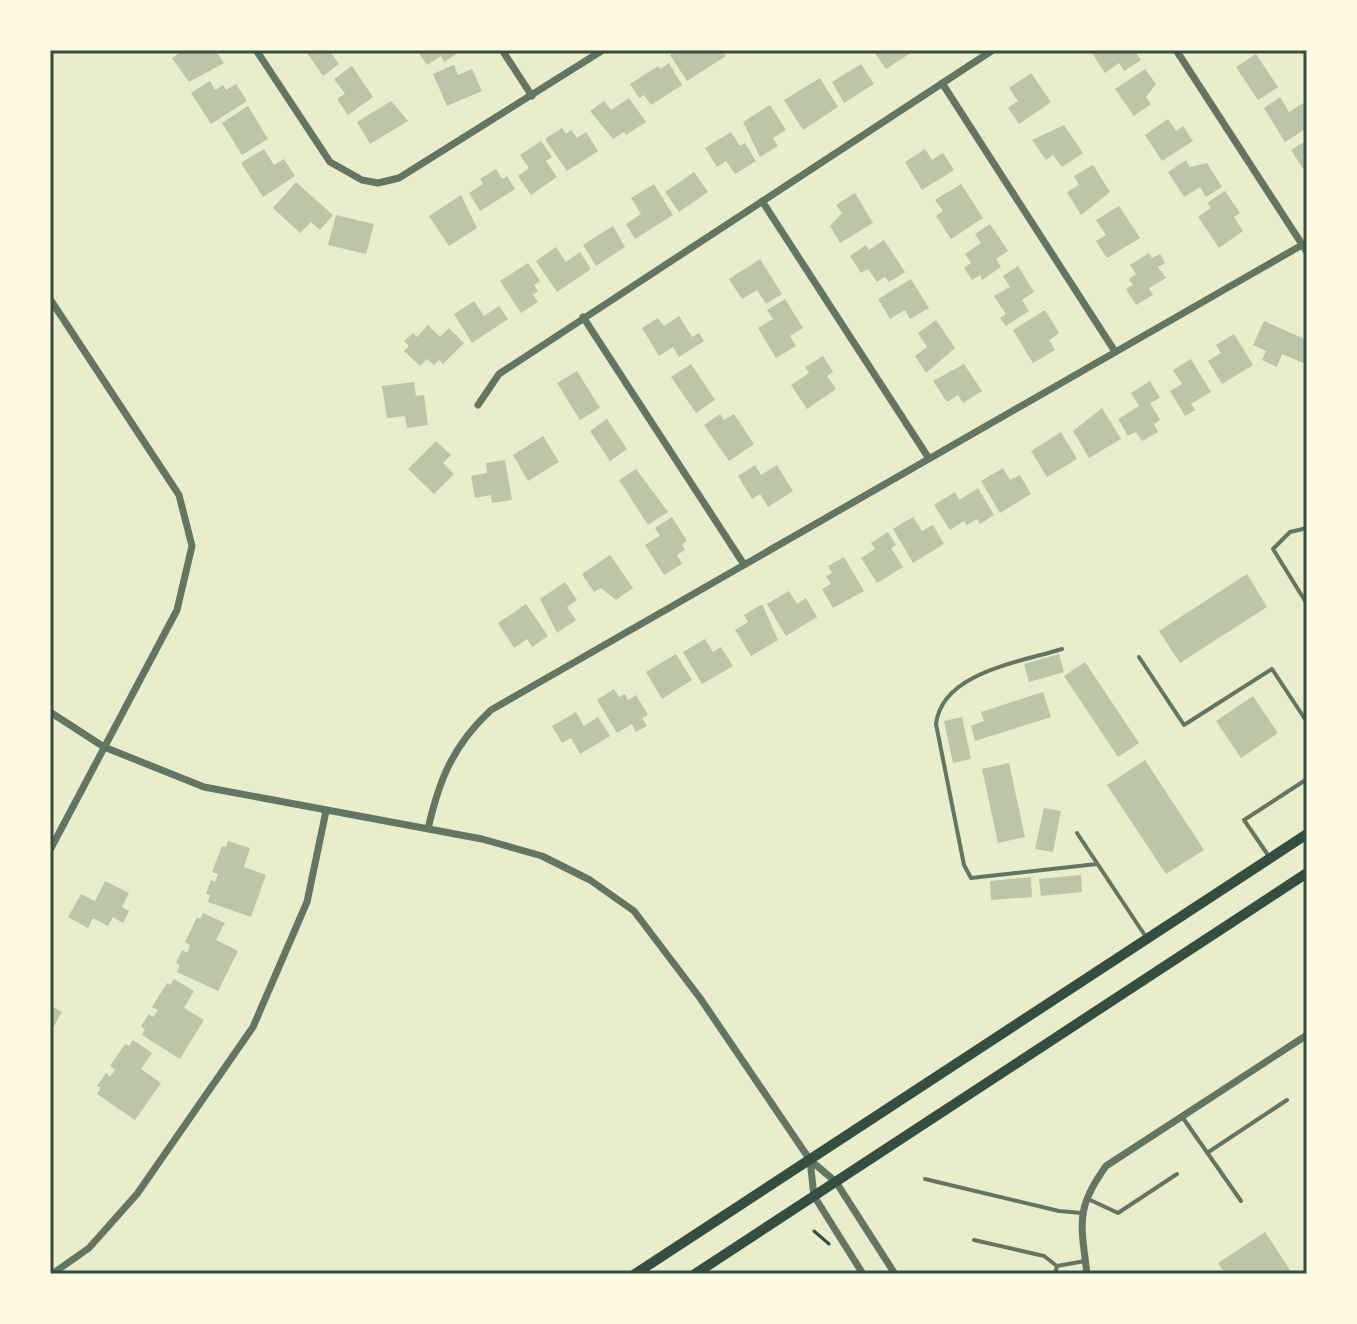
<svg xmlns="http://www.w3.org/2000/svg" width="1357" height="1324" font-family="Manrope,sans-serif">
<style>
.building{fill:#bcc5a7}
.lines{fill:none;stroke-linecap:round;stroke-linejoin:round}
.path{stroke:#344e41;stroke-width:3}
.service{stroke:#617663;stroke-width:4}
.minor{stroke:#617663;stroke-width:7}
.secondary{stroke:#344e41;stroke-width:10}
.neatline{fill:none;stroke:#344e41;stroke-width:3}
</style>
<rect width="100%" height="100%" fill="#e9edc9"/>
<!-- building -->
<path class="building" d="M184,50h31l9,13 -35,19 -17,-24z
M305,50h24l10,14 -16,12z
M417,50h45l-18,12 -3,-6 -14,9z
M678,50h44l4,6 -39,25 -17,-26z
M873,50h42l-29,19z
M1090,50h44l7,10 -17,11 -5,-8 -14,10z
M1256,54l22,33 -20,13 -22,-33z
M669,63l13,22 -31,20 -7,-10 -5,3 -9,-14 28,-18 2,3z
M861,64l13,20 -30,19 -12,-21z
M454,65l4,10 14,-6 10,22 -35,15 -14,-32z
M352,66l21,31 -25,18 -11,-16 8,-5 -11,-15z
M1145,69l11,15 -10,13 5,7 -17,12 -19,-27z
M1031,73l20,29 -32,22 -11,-16 10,-7 -9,-13z
M820,78l18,29 -35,23 -19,-30z
M210,81l5,9 8,-5 3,5 10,-6 11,17 -36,23 -20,-31z
M1280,97l9,15 14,-9 4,7v18l-22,14 -21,-34z
M629,98l17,24 -20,13 -2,-3 -11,7 -23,-28 14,-10 7,9z
M391,101l17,20 -38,23 -13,-22z
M770,105l16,25 -13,8 5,8 -18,11 -17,-35z
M248,106l20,33 -26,16 -20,-32z
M1168,119l8,12 7,-5 10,15 -31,20 -17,-26z
M1064,125l19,28 -21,14 -9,-12 -7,5 -14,-20z
M562,128l4,6 5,-4 6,8 9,-6 12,19 -31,20 -22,-32z
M731,132l9,14 5,-3 11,18 -21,13 -9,-13 -9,6 -12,-19z
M1307,140v26l-4,3 -12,-19z
M541,141l11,16 -6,4 11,16 -26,18 -13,-19 11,-8 -9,-13z
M264,149l10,16 10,-6 11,17 -32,21 -22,-34z
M925,149l7,11 11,-7 11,17 -32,20 -17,-28z
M1186,160l4,7 17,-4 15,24 -16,10 -6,-10 -16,10 -16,-25z
M1093,165l17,27 -29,23 -14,-23 12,-7 -5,-9z
M496,169l6,10 5,-3 8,13 -35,22 -11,-18 14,-9 -3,-5z
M694,172l14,20 -29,20 -14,-20z
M296,182l37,33 -13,15 -9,-8 -11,11 -27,-25z
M654,184l19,31 -38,24 -9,-15 15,-10 -10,-16z
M961,184l22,34 -32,21 -15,-23 7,-5 -8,-11z
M1225,191l15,22 -6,4 9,14 -24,17 -21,-31 13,-9 -4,-5z
M855,193l18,30 -33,20 -10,-17 12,-13 -6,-8z
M461,195l16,33 -28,18 -20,-30z
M1119,206l21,32 -33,20 -11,-17 10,-6 -10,-15z
M336,215l38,9 -8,30 -38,-9z
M990,224l18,27 -12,8 5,8 -19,13 -2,-5 -8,5 -8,-12 7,-5 -6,-9 16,-11 -6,-9z
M613,226l12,21 -29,19 -13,-21z
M884,240l21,32 -16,10 -4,-5 -8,5 -9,-13 -7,4 -11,-17 16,-11 3,5z
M556,247l10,15 14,-10 11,17 -34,23 -21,-31z
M1149,253l3,5 8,-4 5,9 -7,4 8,11 -17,10 4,7 -17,10 -10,-16 7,-4 -4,-6 7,-5 -6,-9z
M760,259l22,35 -16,10 -9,-14 -15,9 -13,-20z
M528,263l12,18 -6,4 4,6 -5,4 5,7 -17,11 -21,-32z
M1018,266l16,26 -12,8 7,11 -23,15 -6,-8 6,-4 -12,-18 16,-9 -7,-11z
M911,279l18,29 -19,11 -5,-9 -15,9 -12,-20z
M785,299l18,29 -13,8 6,10 -20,12 -18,-30 15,-9 -6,-9z
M474,301l10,15 15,-10 9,13 -36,24 -18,-29z
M1045,310l14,23 -10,7 6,10 -22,13 -20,-33z
M679,316l13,21 7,-4 5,8 -25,16 -6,-10 -14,9 -17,-28 16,-10 6,8z
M936,320l19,28 -29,25 -11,-17 12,-9 -9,-14z
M1264,321l43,19 -1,24 -24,-10 -5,13 -15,-7 4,-9 -13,-6z
M428,325l12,12 9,-9 15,15 -21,21 -4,-4 -5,5 -7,-6 -7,7 -16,-15 5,-5 -5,-5 9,-8 4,4z
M1234,334l19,31 -31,19 -14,-23 13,-8 -5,-8z
M823,356l10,16 -6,4 9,13 -29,20 -16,-24 18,-12 -4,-6z
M1191,359l20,33 -20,12 4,6 -10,6 -15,-25 12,-7 -9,-14z
M691,364l24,36 -19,13 -25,-36z
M964,364l18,27 -19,12 -5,-8 -11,7 -14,-21z
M577,371l23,37 -20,12 -23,-37z
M1150,381l10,17 -10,5 10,17 -6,4 4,8 -16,9 -6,-9 -8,4 -10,-17 21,-13 -8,-13z
M414,382l2,14 8,-1 4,30 -21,3 -2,-12 -18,2 -5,-32z
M1102,408l19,31 -32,19 -16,-27z
M720,414l4,6 10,-6 20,30 -25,17 -25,-36z
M607,419l20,30 -17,12 -20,-30z
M1061,432l16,27 -30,18 -16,-26z
M543,436l16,26 -31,19 -15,-26z
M436,441l15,14 -8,8 11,11 -20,20 -26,-25z
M505,460l7,40 -20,3 -1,-8 -16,3 -4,-22 16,-3 -1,-10z
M755,465l6,10 16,-10 16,26 -25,16 -8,-13 -8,5 -14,-23z
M1003,468l7,12 10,-5 11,19 -31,19 -19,-32z
M636,469l32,43 -20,13 -29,-45z
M978,488l16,27 -14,9 -3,-5 -10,6 -3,-4 -14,9 -16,-25 21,-13 4,8z
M672,517l15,24 -5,3 3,6 -8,5 5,9 -18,11 -19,-30 15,-9 -5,-8z
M913,517l9,14 11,-6 11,19 -31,19 -20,-34z
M888,532l8,13 -5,3 12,19 -26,16 -16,-25 14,-9 -4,-6z
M610,555l23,33 -17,12 -15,-12 -7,4 -12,-18z
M844,557l20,34 -31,17 -11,-19 9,-5 -5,-8 6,-3 -4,-7z
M1247,574l20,33 -87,56 -21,-32z
M565,582l12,18 -10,7 9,13 -19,13 -17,-34z
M789,591l8,13 9,-6 11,19 -31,19 -19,-32z
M526,604l22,32 -16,11 -5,-8 -13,9 -16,-25z
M762,604l16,36 -27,16 -16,-26 13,-8 -4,-7z
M705,639l8,13 8,-5 12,19 -31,18 -19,-32z
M676,654l16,26 -30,19 -16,-27z
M1059,654l5,18 -35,10 -5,-18z
M1085,662l54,81 -21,14 -54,-81z
M614,689l5,8 6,-3 3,6 8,-5 12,20 -6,3 5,8 -11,6 -4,-8 -15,9 -20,-33z
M1043,692l8,25 -76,24 -4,-15 13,-5 -3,-9z
M1253,696l25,37 -37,25 -25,-37z
M576,712l8,14 14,-9 12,19 -30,18 -9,-16 -9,5 -10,-17z
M962,717l9,42 -18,4 -9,-42z
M1145,760l59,90 -38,24 -59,-89z
M1009,763l16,74 -27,6 -16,-74z
M1044,808l17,3 -8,41 -18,-3z
M228,841l22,7 -6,19 22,8 -15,42 -43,-15 2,-7 -4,-1 5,-14 4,2 3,-8 -6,-2 10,-26 4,1z
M1081,875l1,17 -41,4 -2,-17z
M1031,877l1,20 -41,3 -1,-19z
M105,881l24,12 -7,14 7,4 -6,12 -10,-6 -5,9 -15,-8 -5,10 -20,-11 13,-23 14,7z
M203,913l22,10 -9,17 22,11 -20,40 -41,-19 3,-7 -4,-2 6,-13 5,3 3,-8 -5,-3 12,-25 3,2z
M174,979l20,12 -10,17 20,12 -24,39 -38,-24 3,-6 -4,-3 8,-12 4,3 5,-7 -6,-3 15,-24 3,2z
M50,1005l12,7 -12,21z
M133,1040l19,13 -11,16 20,14 -26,37 -38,-26 4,-6 -4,-2 9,-13 4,4 5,-7 -5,-4 15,-22 4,2z
M1265,1232l27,41 -67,1 -7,-11z"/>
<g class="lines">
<!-- path -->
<path class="path" d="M814,1231l15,13"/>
<!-- service -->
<path class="service" d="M1307,528l-17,4 -17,17 34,55
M1062,649c-41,13 -120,23 -126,75l28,141 7,13 126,-14
M1139,657l45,68 88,-56 35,53
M1077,833l69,104
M1270,858l-26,-38 63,-41
M1183,1118l58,83
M1207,1153l80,-53
M925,1179l134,32 23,2
M1088,1199l30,14 59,-39
M974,1240l70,16 13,10
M1055,1274l2,-8 28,-5"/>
<!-- minor -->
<path class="minor" d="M256,50l74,112 32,18 16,3 21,-5 204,-128
M502,50l30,46
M1176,50l131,202
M942,83l172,267
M762,201l166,256
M50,299l129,196 13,51 -15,64 -127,240
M583,317l160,246
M478,405l21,-31 494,-324
M50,712l54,35 100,40 278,52 60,17 48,24 44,31 66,87 110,162 26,22 59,92
M428,829c11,-49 25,-84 63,-119l811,-465
M810,1160l4,36 49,78
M52,1274l37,-26 48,-54 116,-167 54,-125 19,-91
M1087,1274c-6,-51 -12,-65 19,-108l201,-131"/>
<!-- secondary -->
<path class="secondary" d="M635,1274l672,-440
M695,1274l612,-401"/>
</g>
<!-- border -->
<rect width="1357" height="1324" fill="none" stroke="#fefae0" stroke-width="104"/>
<rect x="52" y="52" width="1253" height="1220" class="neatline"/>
</svg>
